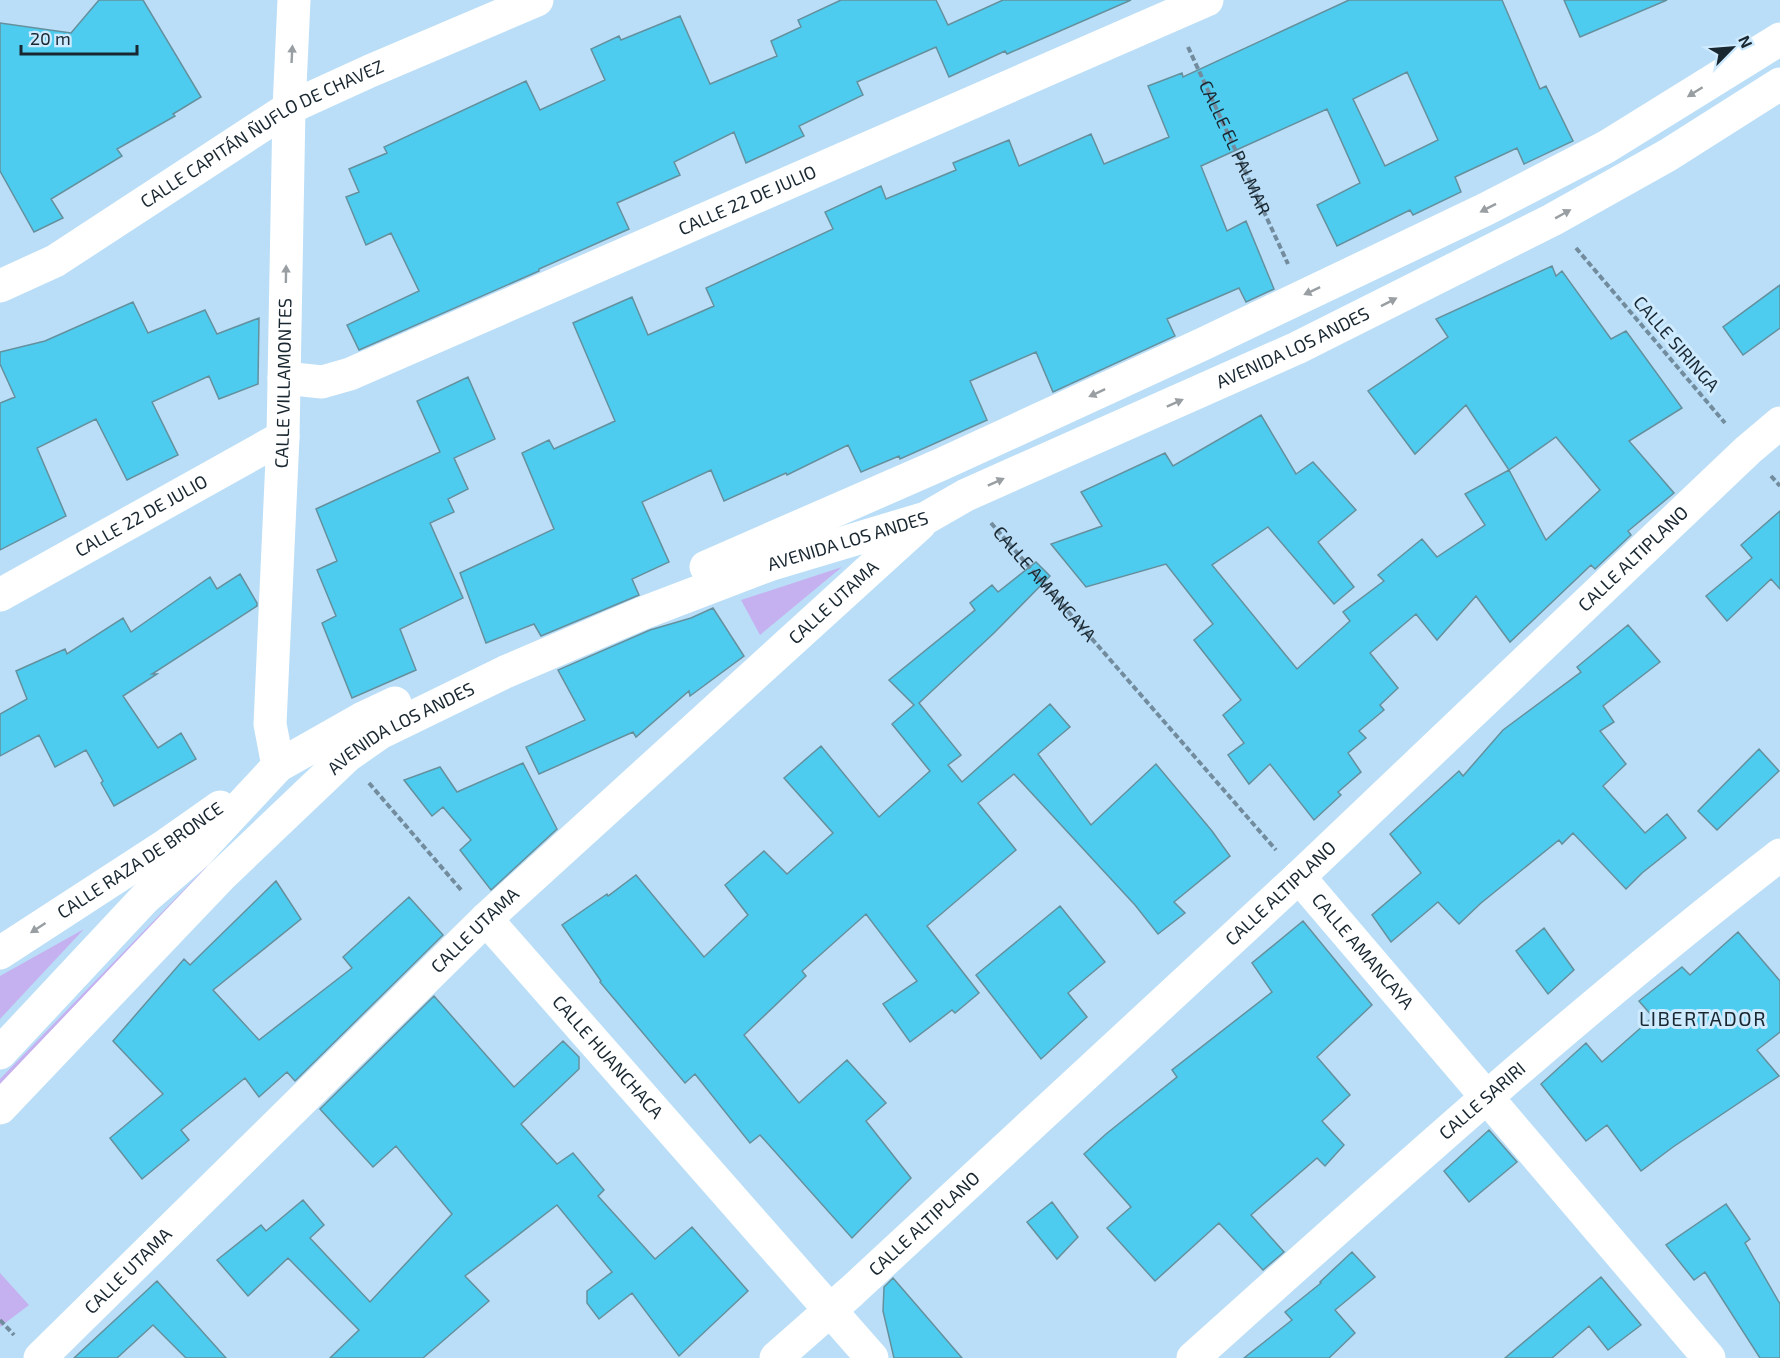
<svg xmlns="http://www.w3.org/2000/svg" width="1780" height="1358" font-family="'Exo 2',sans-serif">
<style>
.green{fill:#c6b1f0}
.building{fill:#4eccef;stroke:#64909e;stroke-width:1.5;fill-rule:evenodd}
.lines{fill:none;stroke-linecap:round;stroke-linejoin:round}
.path{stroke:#728c9e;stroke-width:4;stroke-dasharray:6 3;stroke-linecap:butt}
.minor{stroke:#fff;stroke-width:33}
.oneway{fill:#989ea2}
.labels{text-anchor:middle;stroke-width:6;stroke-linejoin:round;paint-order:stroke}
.street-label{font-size:18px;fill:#192731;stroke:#cdeaff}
.neighbourhood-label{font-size:20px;letter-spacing:1.5px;fill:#192731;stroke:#cdeaff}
</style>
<rect width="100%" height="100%" fill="#badef7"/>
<!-- green -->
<path class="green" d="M842,567l-82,68 -19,-35z
M208,865l-23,36 -185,196v-18z
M84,929l-84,90v-43z
M0,1273l29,32 -29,22z"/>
<!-- building -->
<path class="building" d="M99,0h44l58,97 -28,17 2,2 -58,33 5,7 -71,43 12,19 -29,14 -34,-61v-148l71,10z
M841,0h95l12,25 55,-25h128l-124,54 -2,-3 -56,26 -13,-30 -79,35 6,13 -64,31 5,10 -58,27 -12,-31 -60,30 6,13 -63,28 12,26 -90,40v2l-180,79 -12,-25 72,-34 -28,-58 -25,12 -20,-48 13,-5 -10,-23 38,-16 -3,-6 142,-66 14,29 65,-30 -14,-31 28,-13 2,4 59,-24 30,68 67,-28 -6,-15 30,-14 -3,-7z
M1349,0h153l38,89 6,-3 27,55 -49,23 -7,-16 -62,29 6,15 -48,23 -3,-5 -73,36 -20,-41 43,-22 -33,-74 -126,57 26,65 19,-10 28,68 -28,13 -7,-14 -72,31 8,17 -122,56 -17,-40 -66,29 17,39 -87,39 -1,-3 -38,16 -13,-27 -61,30 -1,-2 -62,28 -13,-31 -69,32 27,60 -37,17 7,16 -98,41 -7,-12 -48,19 -26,-70 94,-44 -32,-76 27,-13 5,9 61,-28 -42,-98 59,-26 16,38 66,-29 -8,-18 127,-59 -8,-17 56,-26 5,13 70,-29 -3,-7 56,-23 10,26 72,-32 13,30 65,-27 -21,-51 34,-13 1,4zM1407,72l31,68 -53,26 -32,-67z
M1564,0h103l-87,37z
M1552,266l4,10 6,-5 49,68 15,-8 56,77 -53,33 45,52 -46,38 3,4 -36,34 -4,-4 -81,77 -34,-46 -39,44 -21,-26 -46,39 28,35 -18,17 4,5 -25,21 7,7 -18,15 13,19 -23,20 3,3 -27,25 -44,-56 -21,20 -21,-29 16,-12 -21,-28 18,-15 -47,-60 19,-16 -47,-60 -80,23 -35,-43 51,-18 -21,-34 84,-39 8,13 88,-51 35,59 17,-12 43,48 -38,32 36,45 -20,17 -66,-77 -56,38 85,104 53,-48 -7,-9 41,-31 -6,-6 44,-36 15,18 48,-32 -20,-31 44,-24 -43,-65 -51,49 -47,-63 80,-54 -12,-18zM1556,437l44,53 -54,50 -37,-70z
M1780,285v43l-37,27 -20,-28z
M133,302l15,31 57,-23 12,24 42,-16 -1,66 -39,15 -10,-23 -57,26 26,53 -51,25 -31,-61 -59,29 29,68 -66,34v-147l15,-6 -15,-33v-12l45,-11z
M468,377l27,62 -41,19 14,31 -20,10 6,13 -24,11 33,75 -63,31 16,41 -64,28 -30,-75 14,-7 -19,-46 20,-9 -21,-52 124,-57 -23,-51z
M1780,511v78l-9,-10 -44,42 -21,-25 46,-38 -11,-13z
M1036,562l14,14 -56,57 -75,70 42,52 -13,10 14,17 88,-78 20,23 -32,27 53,71 65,-61 56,67 18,25 -56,46 11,11 -27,21 -23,-29 -121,-131 -36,29 38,47 -89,76 52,67 -24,20 -3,-3 -42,32 -27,-38 34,-23 -51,-67 -64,57 4,5 -62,59 55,68 48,-43 39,43 -20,18 45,57 -59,60 -92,-103 -10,8 -55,-69 -10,9 -85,-101 1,-1 -39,-56 45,-31 1,2 28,-21 68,82 44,-42 -23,-30 39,-34 23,23 46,-41 -49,-55 37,-32 58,71 51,-46 -38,-47 22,-19 -25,-25 86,-70 -5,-7 22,-18 6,7z
M240,574l17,29v3l-105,68h5l-34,22 35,52 23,-15 15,26 -82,47 -13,-23 2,-2 -17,-31 -31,17 -16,-32 -39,21v-42l27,-15 -11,-28 49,-22 2,5 56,-36 8,14 79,-55 7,12z
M713,608l31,48 -54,40 -1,-5 -53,46 -3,-5 -94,42 -13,-27 59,-27 -27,-50 92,-40 41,-12z
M1628,625l32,37 -57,44 11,16 -14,9 26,33 -23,22 42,47 22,-19 19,24 -44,35 -16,16 -53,-56 -11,11 -3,-4 -78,63 -22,21 -21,-22 -47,40 -19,-27 49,-42 -31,-39 69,-63 4,5 40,-46 78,-58 -4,-5z
M1759,749l20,22 -62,59 -19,-19z
M523,763l34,66 -66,61 -31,-40 11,-10 -28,-33 -11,9 -28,-36 36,-13 17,25z
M276,881l25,38 -88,71 46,50 93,-72 -9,-11 66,-60 34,38 -148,146 -8,-9 -28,25 -14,-19 -64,52 8,10 -47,39 -32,-41 53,-44 -50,-53 71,-82 6,6z
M1060,906l45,56 -37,31 19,24 -46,42 -65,-84z
M1303,921l69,84 -55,52 33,38 -28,26 22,24 -19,21 -8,-8 -66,57 33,37 -21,18 -44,-47 -64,58 -48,-53 24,-21 -47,-53 22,-20 71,-57 -5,-7 100,-78 -20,-29z
M1544,928l30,42 -26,24 -32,-43z
M1738,932l42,49v51l-23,18 22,26 -106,71 -32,24 -34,-46 -21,16 -45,-57 45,-41 16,19 51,-45 -14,-16 43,-34 8,8z
M434,996l80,91 49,-46 16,16v12l-58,55 36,40 16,-11 31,37 -6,6 57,63 37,-32 56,64 -69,65 -47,-63 -33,26 -12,-16v-12l25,-19 -55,-67 -92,71 24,25 -66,57h-93l29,-28 -71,-72 -40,38 -31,-36 44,-35 5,6 37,-31 21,25 -14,13 60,64 82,-88 -56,-68 -23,21 -53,-58z
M1489,1130l28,32 -48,40 -25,-31z
M1052,1202l26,35 -21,22 -30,-37z
M1726,1204l24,35 -5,4 35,61v54h-20l-55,-86 -11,8 -28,-35z
M1352,1252l23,25 -40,33 20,23 -26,25h-85l48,-38 -7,-8 36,-29 -1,-1z
M1601,1277l40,48 -33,25 -19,-24 -37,32h-47z
M893,1278l26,30 43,50h-68l-11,-47 1,-24z
M157,1281l69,77h-40l-33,-33 -36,33h-43z"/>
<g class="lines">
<!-- path -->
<g class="path">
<path id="s1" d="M1188,47l100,217"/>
<path d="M1576,248l149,175"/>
<path d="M1771,476l9,10"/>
<path id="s2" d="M991,523l285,327"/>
<path d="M369,783l93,108"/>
<path d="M0,1320l14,15"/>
</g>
<!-- minor -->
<g class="minor">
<path id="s3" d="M0,286l55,-25 234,-153 81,-37 167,-71"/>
<path id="s4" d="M284,378l38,4 28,-8 857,-374"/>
<path d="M706,567l236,-103 261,-120 283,-135 120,-62 174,-108"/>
<path id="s5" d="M0,595l283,-158"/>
<path id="s6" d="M278,766l-8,-42 13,-287 6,-329 5,-108"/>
<path id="s7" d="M1299,877l410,481"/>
<path id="s8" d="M486,919l386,439"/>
<path id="s9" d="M0,953l166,-108 54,-38"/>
<path d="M0,1053l145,-155 52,-45 81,-87 83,-47 34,-16"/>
<path id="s10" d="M0,1108l221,-232 126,-120 33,-23 125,-61 138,-59 126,-48 157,-47 40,-23 331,-147 255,-128 116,-65 112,-71"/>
<path id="s11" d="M40,1358l446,-439 434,-395"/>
<path id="s12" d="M776,1358l76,-67 447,-414 449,-427 32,-27"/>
<path id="s13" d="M1193,1358c192,-172 383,-345 587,-503"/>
</g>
</g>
<!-- one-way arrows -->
<defs><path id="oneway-solid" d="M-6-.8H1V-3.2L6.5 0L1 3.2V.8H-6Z" transform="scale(1.5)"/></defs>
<g class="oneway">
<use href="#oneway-solid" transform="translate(292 54) rotate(-87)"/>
<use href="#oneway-solid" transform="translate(1695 92) rotate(148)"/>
<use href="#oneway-solid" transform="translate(1488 208) rotate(153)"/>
<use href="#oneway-solid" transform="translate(1563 214) rotate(-29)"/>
<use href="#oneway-solid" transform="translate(286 274) rotate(-89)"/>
<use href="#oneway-solid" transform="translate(1312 291) rotate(155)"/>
<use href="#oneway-solid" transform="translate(1389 302) rotate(-27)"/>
<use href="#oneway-solid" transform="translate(1097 393) rotate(155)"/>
<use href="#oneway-solid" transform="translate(1175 403) rotate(-24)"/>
<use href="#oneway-solid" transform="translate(996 482) rotate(-24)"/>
<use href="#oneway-solid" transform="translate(38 928) rotate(147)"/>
</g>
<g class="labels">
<!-- street labels -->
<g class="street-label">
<text dy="6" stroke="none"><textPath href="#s3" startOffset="304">CALLE CAPITÁN ÑUFLO DE CHAVEZ</textPath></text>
<text dy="6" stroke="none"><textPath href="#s1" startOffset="111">CALLE EL PALMAR</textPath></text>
<text dy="6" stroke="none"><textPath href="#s4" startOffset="501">CALLE 22 DE JULIO</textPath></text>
<text transform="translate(1676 344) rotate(49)" y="6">CALLE SIRINGA</text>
<text dy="6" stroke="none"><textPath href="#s10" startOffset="1527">AVENIDA LOS ANDES</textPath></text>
<text dy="6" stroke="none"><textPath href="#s6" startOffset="384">CALLE VILLAMONTES</textPath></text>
<text dy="6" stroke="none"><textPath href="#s5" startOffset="162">CALLE 22 DE JULIO</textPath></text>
<text dy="6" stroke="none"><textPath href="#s10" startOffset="1041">AVENIDA LOS ANDES</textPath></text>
<text dy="6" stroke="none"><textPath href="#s12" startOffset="1172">CALLE ALTIPLANO</textPath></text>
<text dy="6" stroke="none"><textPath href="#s2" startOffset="81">CALLE AMANCAYA</textPath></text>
<text dy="6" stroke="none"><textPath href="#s11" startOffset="1096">CALLE UTAMA</textPath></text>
<text dy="6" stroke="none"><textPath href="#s10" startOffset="555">AVENIDA LOS ANDES</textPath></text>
<text dy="6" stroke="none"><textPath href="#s9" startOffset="168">CALLE RAZA DE BRONCE</textPath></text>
<text dy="6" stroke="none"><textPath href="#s12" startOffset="686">CALLE ALTIPLANO</textPath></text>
<text dy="6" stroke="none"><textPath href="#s11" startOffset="610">CALLE UTAMA</textPath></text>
<text dy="6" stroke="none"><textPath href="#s7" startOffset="98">CALLE AMANCAYA</textPath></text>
<text dy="6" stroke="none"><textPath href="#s8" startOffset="184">CALLE HUANCHACA</textPath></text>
<text dy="6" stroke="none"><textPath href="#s13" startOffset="387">CALLE SARIRI</textPath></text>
<text dy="6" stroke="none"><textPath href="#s12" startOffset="200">CALLE ALTIPLANO</textPath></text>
<text dy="6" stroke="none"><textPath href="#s11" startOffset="124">CALLE UTAMA</textPath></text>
</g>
<!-- neighbourhood labels -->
<g class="neighbourhood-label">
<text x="1703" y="1026">LIBERTADOR</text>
</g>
</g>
<!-- north arrow -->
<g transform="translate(1732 48) rotate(65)" stroke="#cdeaff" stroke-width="4.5" paint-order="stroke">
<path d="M0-4.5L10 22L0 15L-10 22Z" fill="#192731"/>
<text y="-9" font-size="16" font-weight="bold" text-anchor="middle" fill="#192731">N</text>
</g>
<!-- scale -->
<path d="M21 45v9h116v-9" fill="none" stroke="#192731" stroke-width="3"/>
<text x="30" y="45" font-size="18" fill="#192731" stroke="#cdeaff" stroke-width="4.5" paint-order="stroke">20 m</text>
</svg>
